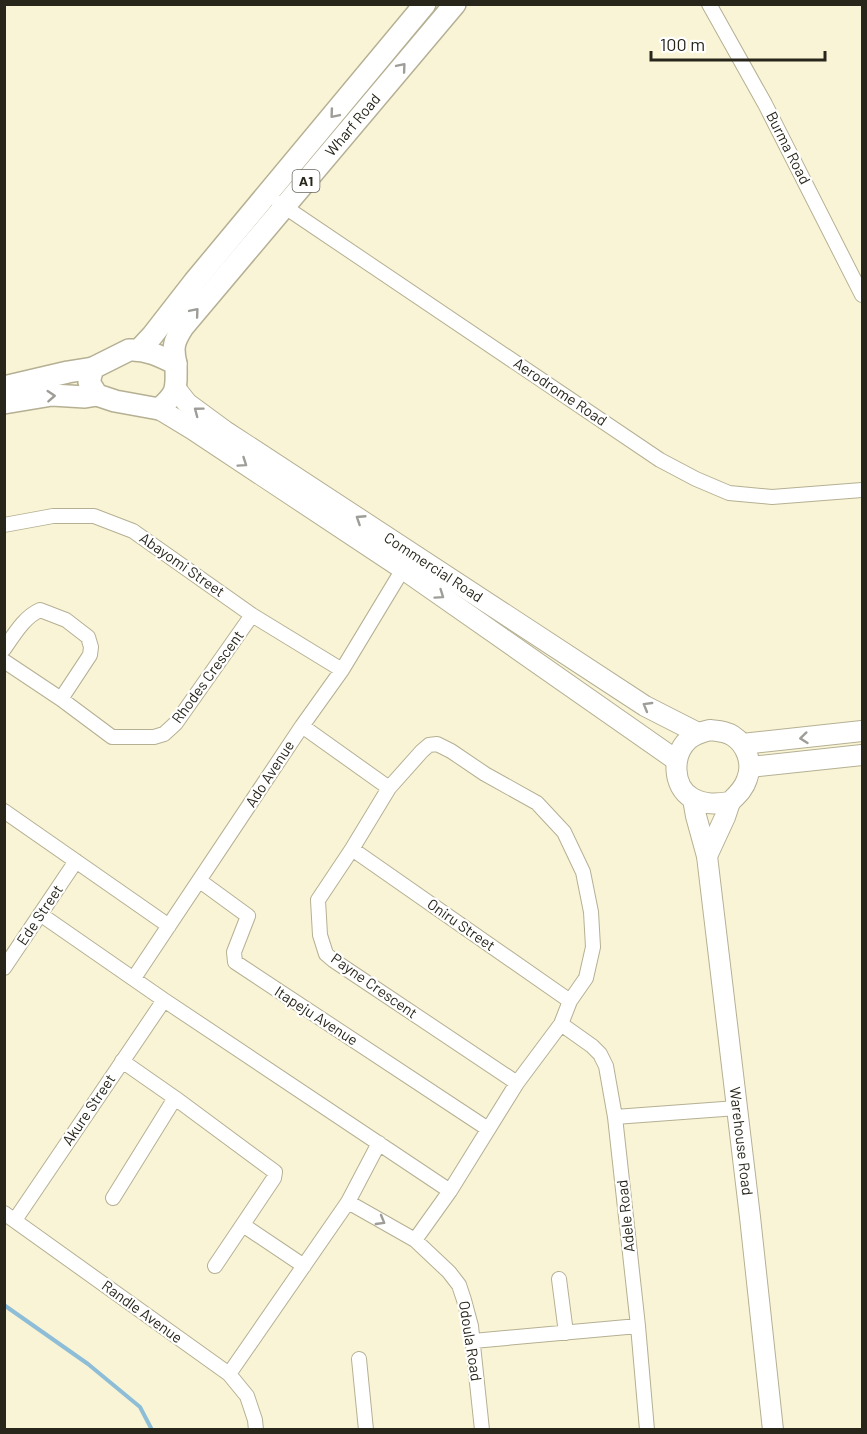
<svg xmlns="http://www.w3.org/2000/svg" width="867" height="1434" font-family="Barlow,sans-serif">
<style>
.lines{fill:none;stroke-linecap:round;stroke-linejoin:round}
.stream{stroke:#8ebed7;stroke-width:4}
.street-casing{stroke:#b5b093;stroke-width:16}
.secondary-casing{stroke:#b5b093;stroke-width:22}
.primary-casing{stroke:#b5b093;stroke-width:24}
.street{stroke:#fff;stroke-width:14}
.secondary{stroke:#fff;stroke-width:20}
.primary{stroke:#fff;stroke-width:21}
.oneway{stroke:#9e9d98}
.labels{text-anchor:middle;stroke-width:4.5;stroke-linejoin:round;paint-order:stroke}
.shield{fill:#fff;stroke:#68675f;stroke-width:1.5}
.shield-label{font-size:14px;font-weight:bold;fill:#28261b}
.street-label{font-size:15px;fill:#28261b;stroke:#fff}
</style>
<rect width="100%" height="100%" fill="#f9f4d6"/>
<g class="lines">
<!-- stream -->
<path class="stream" d="M4,1305l84,59 52,43 12,23"/>
<defs>
<path id="street" d="M709,4l56,100 97,191
M279,203l381,257 36,19 33,14 43,4 90,-7
M4,525l49,-9h41l39,15 119,84 90,55
M4,649c10,-14 20,-32 36,-39l26,10 22,17 3,10 -1,8 -29,44
M4,661l57,38 51,38h42l10,-3 12,-11 76,-108
M302,726l87,62
M4,811l165,115
M352,849l218,152
M200,881l48,35 -14,36 1,10 253,167
M40,914l124,86 286,191
M4,968l72,-107
M134,978l168,-252 40,-56 61,-101
M561,1024l31,22 8,8 6,12 9,51 23,209 9,104
M122,1061l53,37 100,74 -1,6 -59,88
M615,1117l122,-9
M113,1198l62,-100
M348,1202l67,38 34,32 10,13 5,15 7,26 11,104
M4,1213l225,161 18,22 8,24 1,10
M15,1220l149,-220
M243,1225l61,41
M415,1240l35,-49 67,-108 44,-59 9,-23 16,-23 7,-31 -2,-35 -8,-40 -19,-40 -27,-29 -52,-29 -34,-23 -14,-7 -8,1 -7,6 -33,37 -37,61 -34,51 2,35 6,19 7,6 184,123
M559,1279l7,54
M473,1341l165,-15
M359,1359l7,71
M229,1374l119,-172 31,-59"/>
<g id="secondary">
<path id="s1" d="M176,389l11,14 38,28 420,275 53,27"/>
<path d="M159,409l33,20 211,140 273,191"/>
<path d="M710,730c8,1 16,1 23,6 14,9 20,28 14,43 -3,10 -10,16 -17,23 -13,2 -26,3 -38,-4 -20,-12 -20,-43 -4,-58 6,-6 14,-8 22,-10z"/>
<path d="M742,744l120,-13"/>
<path d="M750,767l112,-12"/>
<path id="s2" d="M693,799l3,17 11,40 43,361 23,213"/>
<path d="M707,856l18,-39 5,-15"/>
</g>
<g id="primary">
<path d="M129,350c17,-1 31,6 47,14 0,24 3,28 -17,45l-44,-8 -18,-6 -8,-13 4,-14z"/>
<path d="M139,350l13,-14 42,-54 231,-278"/>
<path id="s3" d="M176,364c-4,-17 -2,-23 7,-37l272,-323"/>
<path d="M4,387l64,-15 25,-4"/>
<path d="M4,403l48,-8 33,2 12,-2"/>
</g>
</defs>
<!-- street casing -->
<use href="#street" class="street-casing"/>
<!-- secondary casing -->
<use href="#secondary" class="secondary-casing"/>
<!-- primary casing -->
<use href="#primary" class="primary-casing"/>
<!-- street -->
<use href="#street" class="street"/>
<!-- secondary -->
<use href="#secondary" class="secondary"/>
<!-- primary -->
<use href="#primary" class="primary"/>
</g>
<!-- one-way arrows -->
<defs><path id="oneway-chevron" d="M-2-3.5L2.5 0L-2 3.5" fill="none" stroke-width="1.6" stroke-linecap="round" stroke-linejoin="round" transform="scale(1.5)"/></defs>
<g class="oneway">
<use href="#oneway-chevron" transform="translate(402 67) rotate(-50)"/>
<use href="#oneway-chevron" transform="translate(334 114) rotate(130)"/>
<use href="#oneway-chevron" transform="translate(195 312) rotate(-50)"/>
<use href="#oneway-chevron" transform="translate(51 396) rotate(-4)"/>
<use href="#oneway-chevron" transform="translate(198 411) rotate(-143)"/>
<use href="#oneway-chevron" transform="translate(243 463) rotate(34)"/>
<use href="#oneway-chevron" transform="translate(360 519) rotate(-147)"/>
<use href="#oneway-chevron" transform="translate(440 595) rotate(35)"/>
<use href="#oneway-chevron" transform="translate(647 706) rotate(-150)"/>
<use href="#oneway-chevron" transform="translate(804 738) rotate(174)"/>
<use href="#oneway-chevron" transform="translate(381 1221) rotate(30)"/>
</g>
<g class="labels">
<!-- shield labels -->
<rect class="shield" x="292.5" y="170" width="27" height="22" rx="4.5"/>
<g class="shield-label">
<text x="306" y="186">A1</text>
</g>
<!-- street labels -->
<g class="street-label">
<text dy="5" stroke="none"><textPath href="#s3" startOffset="303">Wharf Road</textPath></text>
<text transform="translate(788 148) rotate(63)" y="5">Burma Road</text>
<text transform="translate(560 392) rotate(34)" y="5">Aerodrome Road</text>
<text transform="translate(182 565) rotate(35)" y="5">Abayomi Street</text>
<text dy="5" stroke="none"><textPath href="#s1" startOffset="314">Commercial Road</textPath></text>
<text transform="translate(208 677) rotate(-54)" y="5">Rhodes Crescent</text>
<text transform="translate(270 774) rotate(-57)" y="5">Ado Avenue</text>
<text transform="translate(40 915) rotate(-56)" y="5">Ede Street</text>
<text transform="translate(461 925) rotate(35)" y="5">Oniru Street</text>
<text transform="translate(374 986) rotate(35)" y="5">Payne Crescent</text>
<text transform="translate(316 1016) rotate(33)" y="5">Itapeju Avenue</text>
<text transform="translate(89 1110) rotate(-56)" y="5">Akure Street</text>
<text dy="5" stroke="none"><textPath href="#s2" startOffset="346">Warehouse Road</textPath></text>
<text transform="translate(626 1216) rotate(-96)" y="5">Adele Road</text>
<text transform="translate(142 1312) rotate(36)" y="5">Randle Avenue</text>
<text transform="translate(470 1341) rotate(81)" y="5">Odoula Road</text>
</g>
</g>
<!-- border -->
<rect width="867" height="1434" fill="none" stroke="#28261b" stroke-width="12"/>
<!-- scale -->
<path d="M651 51v9h174v-9" fill="none" stroke="#28261b" stroke-width="3"/>
<text x="660" y="51" font-size="18" fill="#28261b" stroke="#ffffff" stroke-width="4.5" paint-order="stroke">100 m</text>
</svg>
